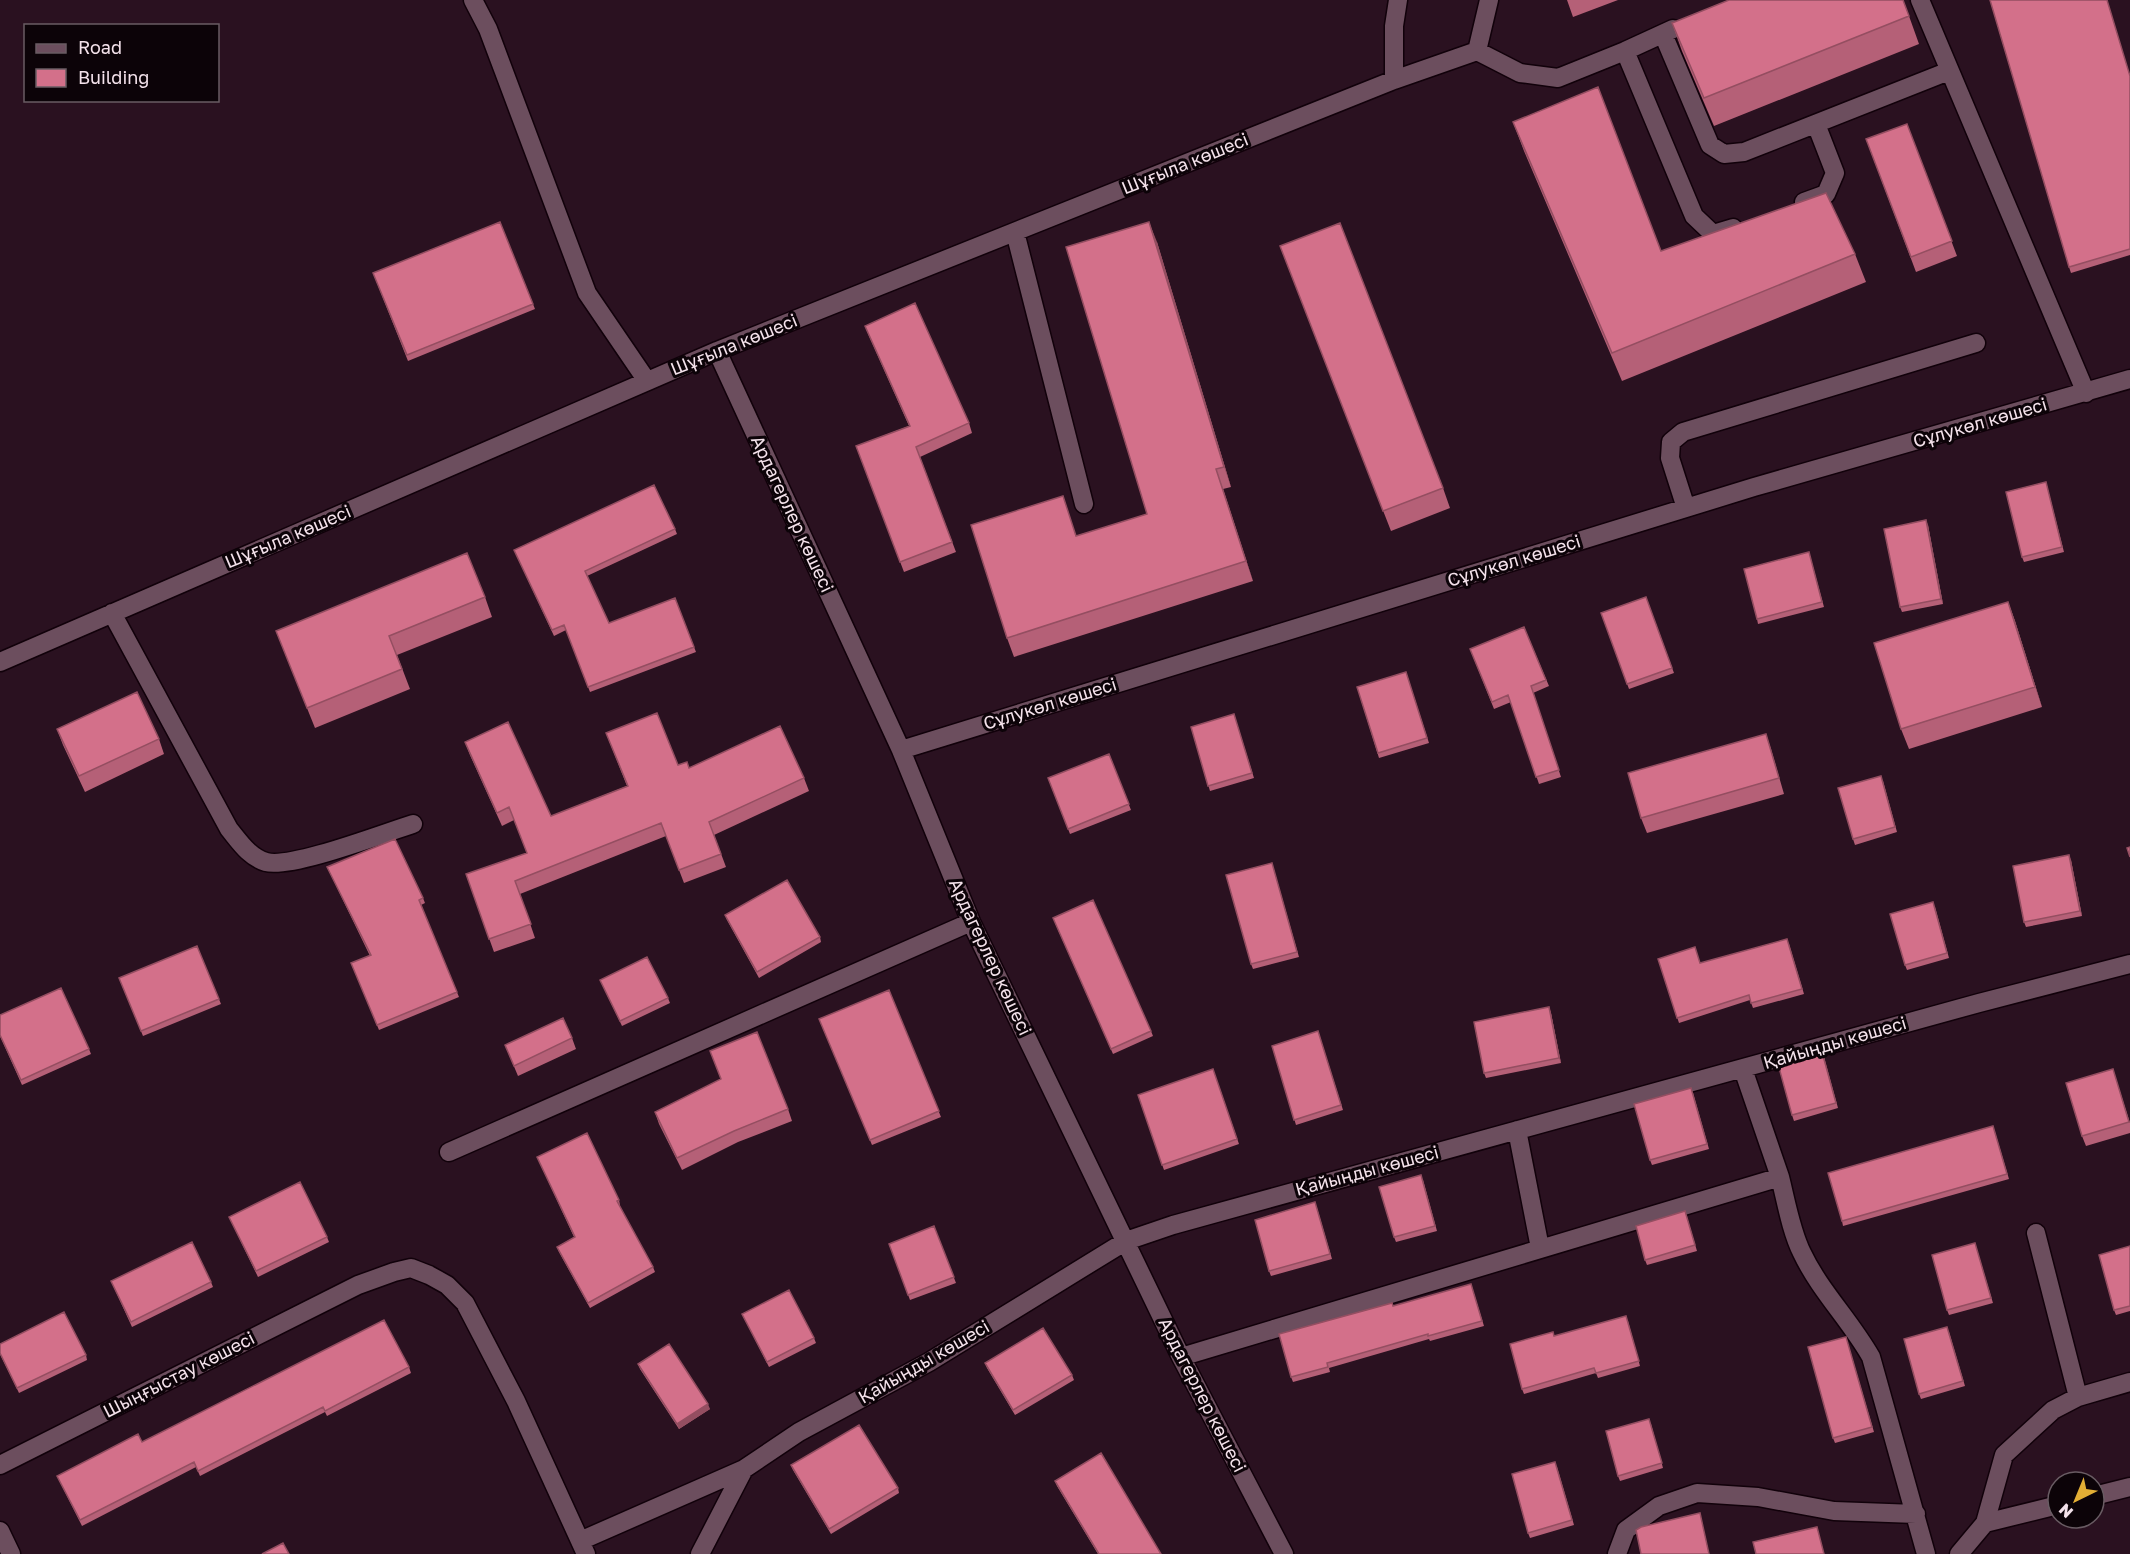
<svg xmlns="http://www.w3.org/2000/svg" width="2130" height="1554" font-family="'Golos Text',sans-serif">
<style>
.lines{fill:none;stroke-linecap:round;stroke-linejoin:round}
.minor-casing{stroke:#11010a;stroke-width:21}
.minor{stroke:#6c4e5e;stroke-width:18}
.wall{fill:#b56077}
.shaded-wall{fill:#944e61}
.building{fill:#d3708a;stroke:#944e61;stroke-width:1.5}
.labels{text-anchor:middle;stroke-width:6;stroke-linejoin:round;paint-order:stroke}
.street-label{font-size:18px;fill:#f4e2eb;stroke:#0c0308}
</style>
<rect width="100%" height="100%" fill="#2a1120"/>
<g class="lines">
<defs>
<path id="minor" d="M473,0l15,29 99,264 60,88
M1920,0l166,393
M1663,34l47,111 14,9 20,-2 205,-81
M1477,51l43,22 38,5 67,-27 48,-22
M1477,51l12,-51
M1625,51l69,165 19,18 20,-6
M1394,80v-54l4,-26
M1804,202l22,-8 9,-21 -19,-49
M1015,232l69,272
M717,351l184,399 70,172 210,435 103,197
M1686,508l-16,-50 1,-16 12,-10 293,-89
M112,613l117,216c10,12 20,28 37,33 25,7 118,-29 147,-38
M0,662l717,-311 677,-271 83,-29
M901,750l853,-263 376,-108
M1517,1130l23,118
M449,1152l522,-230
M1780,1177c6,24 11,54 22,76 18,38 48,67 69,104l55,197
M2036,1233l42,164
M1181,1357l599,-180 -37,-108
M0,1465l358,-180 36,-13 17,-4 18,7 18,10 18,18 51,98 70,153
M2094,1496l36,-9
M1985,1523l73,-18
M0,1531l11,23
M580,1541l164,-72
M700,1554l44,-85 55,-37 130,-70 197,-121 47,-16 806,-222 151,-39
M1617,1554l9,-24 33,-24 38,-13 61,4 76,14 82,3
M1959,1554l26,-31 19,-68 49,-45 25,-13 52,-15"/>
</defs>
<!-- minor casing -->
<use href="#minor" class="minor-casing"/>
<!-- minor -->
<use href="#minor" class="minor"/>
</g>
<!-- wall -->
<path class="wall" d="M1567,0h51l-45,17z
M1909,16l10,28 -205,82 -32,-75 -10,-28z
M2130,75v180l-59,18 -2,-6z
M1513,122l148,129 194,3 11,28 -244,99 -98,-230z
M1907,124l50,132 -41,16 -50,-133z
M500,222l35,87 -127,52 -35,-88z
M1157,242l74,245 -8,2 30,92 -239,76 -7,-19 56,-142 13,40 71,-22z
M1280,246l163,242 7,20 -59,23z
M865,326l104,97 3,10 -52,24 36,95 -52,20 -48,-126 53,-20 -40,-90z
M2046,482l18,70 -40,10 -2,-5z
M1928,525l15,79 -41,8 -2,-5z
M675,529l2,5 -90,42 22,47 66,-25 21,54 -106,40 -24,-62 -12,6 -40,-86z
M1809,552l15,55 -66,17 -1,-5z
M485,597l7,20 -95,38 13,34 -95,39 -39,-97z
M1646,597l28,76 -45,16 -28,-76z
M2008,602l7,19 27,86 -133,42 -8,-20z
M1524,627l25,59 -16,7 28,84 -22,7 -28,-82 -17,7 -24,-60z
M1406,672l23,71 -50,15 -22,-71z
M1234,714l20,64 -44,13 -19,-64z
M57,729l102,10 5,15 -79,38 -22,-47z
M606,733l72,32 11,3 115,10 5,13 -95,44 12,32 -42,16 -18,-47 -146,58 15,44 -41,14 -28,-78 61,-21 -13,-33 -12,6 -32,-71 -5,-13 86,74 76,-30z
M1766,734l5,15 13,45 -137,39 -6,-15z
M1109,754l22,56 -61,24 -22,-56z
M1883,781l14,51 -42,13 -2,-6z
M2071,860l11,56 -56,11 -2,-5z
M1272,863l27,94 -46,12 -2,-5z
M327,867l96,31 2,5 -4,2 38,92 -80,33 -28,-67 19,-7z
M1935,907l14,51 -42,12 -2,-5z
M725,915l95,22 1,5 -62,36 -32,-58z
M1055,923l96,108 2,5 -40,18z
M1789,944l15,50 -51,14 -3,-8 -71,23 -21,-64 42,4z
M197,946l24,58 -78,32 -24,-58z
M600,980l68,18 2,5 -48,23z
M889,990l52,127 -69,28 -53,-126z
M1549,1007l2,6 10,50 -75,15 -2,-5z
M0,1015l89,34 2,5 -69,31 -22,-49z
M1318,1031l25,79 -47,15 -24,-79z
M572,1038l4,11 -58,27 -13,-31z
M1824,1057l14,51 -44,13 -2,-6z
M1213,1069l26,75 -75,26 -26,-75z
M2116,1079l14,44v10l-44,13 -4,-10z
M1693,1093l16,56 -57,16 -2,-5z
M788,1109l4,12 -54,21 -56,28 -23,-46 -4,-12z
M1995,1132l14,47 -166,47 -1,-5z
M537,1157l82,43 1,5 -1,1 34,61 2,5 -65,36 -31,-56 -2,-5 17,-10z
M1423,1180l14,51 -41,11 -2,-5z
M1317,1208l15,51 -61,17 -2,-5z
M229,1217l98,20 2,5 -71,35z
M1687,1217l10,34 -50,14 -2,-5z
M934,1226l22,57 -46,17 -21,-56z
M1975,1243l18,60 -44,12 -2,-5z
M2130,1246v65l-14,4 -2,-5z
M111,1281l100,1 2,5 -81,40z
M1471,1284l13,42 -54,15 -1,-2 -100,29 1,4 -37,10 -2,-5 102,-71z
M742,1314l72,24 2,5 -47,24z
M1628,1321l12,45 -42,12 -2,-5 -72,21 -2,-5 32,-53z
M1949,1332l16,54 -44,13 -2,-5z
M1846,1337l28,95 -39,11 -2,-5z
M0,1344l86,11 1,5 -68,33 -19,-39z
M985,1363l87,12 2,5 -59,35 -28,-47z
M638,1364l72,45 -31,20 -39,-60z
M409,1367l2,6 -84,43 -2,-4 -125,64 -4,-9 -114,59 -25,-50 85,-34z
M1651,1424l12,44 -43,13 -2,-5z
M791,1465l107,23 1,5 -68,41 -38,-64z
M1557,1467l17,58 -44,13 -2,-5z
M1055,1481l106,73h-63l-41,-68z"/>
<!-- shaded-wall -->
<path class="shaded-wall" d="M1149,222l8,20 74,245 -7,-20z
M1216,469l7,20 30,92 -7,-20z
M1926,520l2,5 15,79 -2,-5z
M2008,602l7,19 27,86 -7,-20z
M2069,855l2,5 11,56 -2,-5z
M1549,1007l2,6 10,50 -2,-5z
M708,1404l2,5 -31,20 -2,-5z"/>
<!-- building -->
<path class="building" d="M1729,0h174l6,16 -205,82 -32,-75z
M1990,0h117l23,76v173l-61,18z
M1598,87l63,164 165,-58 29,61 -243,99 -99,-231z
M1907,124l45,117 -41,16 -45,-118z
M500,222l33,82 -126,51 -34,-82z
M1149,222l75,245 -8,2 30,92 -239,77 -36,-113 92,-29 13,40 71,-22 -81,-267z
M1340,223l103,265 -60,23 -103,-265z
M915,303l54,120 -53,24 36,95 -52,20 -44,-116 54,-20 -45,-100z
M2046,482l16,65 -40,10 -16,-65z
M654,485l21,44 -90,42 24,52 66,-25 19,49 -106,40 -24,-62 -12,5 -38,-80z
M1926,520l15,79 -41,8 -16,-78z
M1809,552l13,50 -65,17 -13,-50z
M467,553l18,44 -96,39 13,33 -95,39 -31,-77z
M1646,597l26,71 -45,16 -26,-71z
M2008,602l27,85 -134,42 -27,-86z
M1524,627l22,53 -15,6 28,84 -23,7 -28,-82 -16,7 -22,-53z
M1406,672l21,66 -49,15 -21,-66z
M137,692l22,47 -80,37 -22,-47z
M657,713l21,52 9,-3 2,6 91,-42 24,52 -95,44 12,32 -42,16 -18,-47 -146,58 16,43 -42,15 -23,-65 61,-21 -18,-46 -12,6 -32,-71 43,-20 43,94 77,-30 -22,-53z
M1234,714l18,59 -44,13 -17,-59z
M1766,734l13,44 -138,40 -13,-45z
M1109,754l20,50 -61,25 -20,-51z
M1881,776l14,51 -42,12 -15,-51z
M395,839l28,59 -4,2 38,92 -80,33 -26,-62 20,-8 -44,-88z
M2130,847v10l-3,-9z
M2069,855l11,56 -56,11 -11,-56z
M1272,863l25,89 -46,12 -25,-89z
M787,880l33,57 -63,35 -32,-57z
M1093,900l58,131 -40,18 -58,-131z
M1933,902l14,51 -42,12 -15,-51z
M1787,939l15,50 -51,14 -2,-8 -72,23 -19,-59 37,-12 5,16z
M197,946l22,53 -78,32 -22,-53z
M647,957l21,41 -48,23 -20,-41z
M61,988l28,61 -68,31 -21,-45v-20z
M889,990l50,121 -69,29 -51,-121z
M1549,1007l10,51 -75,15 -10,-51z
M563,1018l9,20 -58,28 -9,-21z
M1318,1031l23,74 -47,15 -22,-74z
M757,1032l31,77 -54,22 -57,27 -22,-46 66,-33 -11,-28z
M1822,1052l14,51 -44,12 -14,-51z
M1213,1069l24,70 -75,26 -24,-70z
M2113,1069l16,53 -47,14 -16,-53z
M1691,1088l16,56 -57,16 -16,-56z
M1993,1126l14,48 -165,47 -14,-48z
M587,1133l32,67 -2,1 36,66 -65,36 -31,-56 18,-10 -38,-80z
M1421,1175l14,51 -41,11 -15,-50z
M300,1182l27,55 -71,34 -27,-54z
M1315,1202l15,52 -61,17 -14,-51z
M1685,1211l10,34 -50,15 -9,-34z
M934,1226l20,51 -46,18 -19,-51z
M192,1242l19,40 -80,40 -20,-41z
M1975,1243l16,55 -44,12 -15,-55z
M2130,1246v60l-16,4 -15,-55z
M1471,1284l11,37 -54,15v-2l-101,29 1,4 -37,10 -12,-43 113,-31 1,3z
M789,1290l25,48 -47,24 -25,-48z
M64,1312l22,43 -69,33 -17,-35v-9z
M1626,1316l13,45 -43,12 -2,-5 -72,21 -12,-45 43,-12 1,4z
M384,1320l25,47 -84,44 -2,-4 -125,64 -4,-9 -114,58 -23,-44 81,-42 4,8z
M1947,1327l16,54 -44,13 -15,-55z
M1043,1328l29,47 -59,35 -28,-47z
M1846,1337l26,90 -39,11 -25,-91z
M669,1344l39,60 -31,20 -39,-60z
M1649,1419l13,44 -44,13 -12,-45z
M859,1425l39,63 -69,41 -38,-64z
M1101,1453l60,101h-62l-44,-73z
M1555,1462l17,58 -44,13 -16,-59z
M1700,1513l9,41h-68l-5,-24 5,-3z
M1817,1527l7,27h-68l-3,-12z
M283,1543l6,11h-27z"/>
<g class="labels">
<!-- street labels -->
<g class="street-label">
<text transform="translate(1185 164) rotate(-22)" y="6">Шұғыла көшесі</text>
<text transform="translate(734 345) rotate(-22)" y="6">Шұғыла көшесі</text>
<text transform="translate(1980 423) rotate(-16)" y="6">Сұлукөл көшесі</text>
<text transform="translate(792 514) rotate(65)" y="6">Ардагерлер көшесі</text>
<text transform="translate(288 537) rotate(-23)" y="6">Шұғыла көшесі</text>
<text transform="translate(1514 561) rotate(-17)" y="6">Сұлукөл көшесі</text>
<text transform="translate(1050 704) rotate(-17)" y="6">Сұлукөл көшесі</text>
<text transform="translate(990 957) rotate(65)" y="6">Ардагерлер көшесі</text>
<text transform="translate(1835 1043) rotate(-16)" y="6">Қайыңды көшесі</text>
<text transform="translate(1367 1171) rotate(-15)" y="6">Қайыңды көшесі</text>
<text transform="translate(924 1362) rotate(-30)" y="6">Қайыңды көшесі</text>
<text transform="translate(179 1375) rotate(-27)" y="6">Шыңғыстау көшесі</text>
<text transform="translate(1202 1395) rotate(63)" y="6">Ардагерлер көшесі</text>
</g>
</g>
<!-- legend -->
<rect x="24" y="24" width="195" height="78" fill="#0c0308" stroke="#695c63" stroke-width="1.5"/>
<rect x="36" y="44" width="30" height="9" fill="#6c4e5e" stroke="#695c63" stroke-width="1.5"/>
<text x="78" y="54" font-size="18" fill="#f4e2eb">Road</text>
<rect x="36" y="69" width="30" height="18" fill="#d3708a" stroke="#695c63" stroke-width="1.5"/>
<text x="78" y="84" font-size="18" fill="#f4e2eb">Building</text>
<!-- north arrow -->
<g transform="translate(2076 1500) rotate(223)"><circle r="28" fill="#0c0308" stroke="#695c63" stroke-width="1.5"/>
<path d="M0-4.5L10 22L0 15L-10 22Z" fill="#e3ae35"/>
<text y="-9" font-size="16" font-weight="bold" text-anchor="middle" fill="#f4e2eb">N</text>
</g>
</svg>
